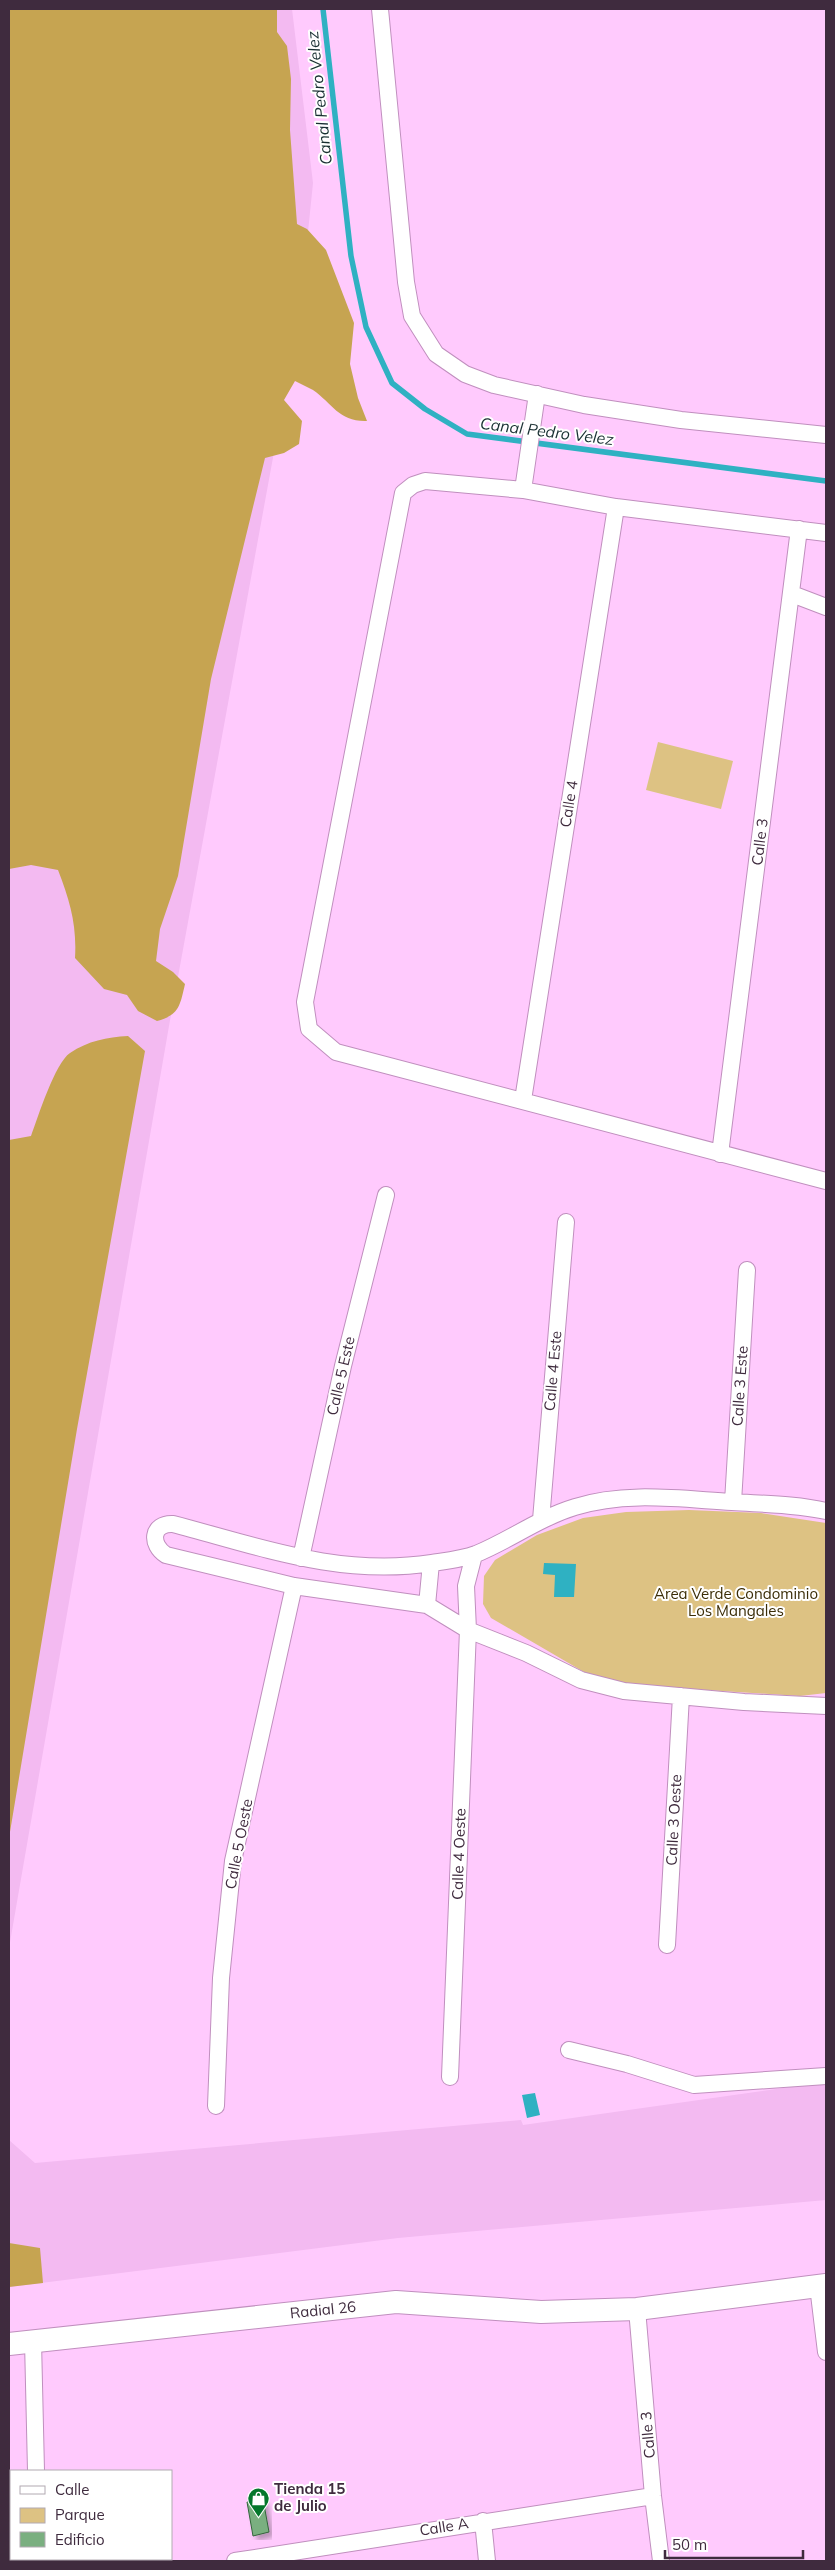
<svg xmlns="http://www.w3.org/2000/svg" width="835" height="2570" font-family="Mulish,sans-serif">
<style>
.built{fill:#f3baf1}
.green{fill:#ddc283}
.forest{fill:#c6a451}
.water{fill:#2fb1c2}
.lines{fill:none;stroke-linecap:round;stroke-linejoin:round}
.stream{stroke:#2fb1c2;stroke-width:5.5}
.building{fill:#7aaf80;stroke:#32653a;filter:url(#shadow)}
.street-casing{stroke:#c08fbe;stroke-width:18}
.secondary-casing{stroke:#c08fbe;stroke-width:24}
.street{stroke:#fff;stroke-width:16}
.secondary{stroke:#fff;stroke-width:22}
.labels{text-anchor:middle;stroke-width:4;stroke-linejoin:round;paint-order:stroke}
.street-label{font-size:15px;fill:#3f2b3e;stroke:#fff}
.park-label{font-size:15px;fill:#3b2d07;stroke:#fff}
.poi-label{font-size:15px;font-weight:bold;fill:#3f2b3e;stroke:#fff;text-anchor:start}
.water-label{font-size:16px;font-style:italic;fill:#192f32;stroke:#fff}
</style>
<defs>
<filter id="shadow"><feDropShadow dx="4.5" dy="4.5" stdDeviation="2.5" flood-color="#0004"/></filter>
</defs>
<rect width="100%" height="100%" fill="#ffcafd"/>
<!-- built -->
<path class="built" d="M9,9h283l21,174 -13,127 -131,716 -160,922z
M826,2082v118l-428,38 -389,49v-147l26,23 486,-43 2,5z"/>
<!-- green -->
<path class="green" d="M658,742l75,19 -12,48 -75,-19z
M689,1510l72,3 65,10v170l-26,3 -170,-11 -46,-13 -93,-54 -8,-14 1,-28 11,-16 42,-25 46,-17 43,-6z"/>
<!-- forest -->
<path class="forest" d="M9,9h268v23l10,14 4,33 -1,51 7,94 10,5 19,21 28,73 -4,41 8,34 9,23c-28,1 -34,-17 -54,-31 -6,-3 -12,-6 -18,-9l-11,19 18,21 -3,23 -15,9 -19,5 -54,221 -33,197 -18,53 -4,32 17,11 12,12c-5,22 -6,31 -28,37l-19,-10 -11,-16 -23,-6 -29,-31c2,-33 -5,-57 -17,-88l-27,-5 -22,4z
M128,1036l17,15 -68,378 -68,409v-698l22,-4c7,-19 24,-73 39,-83 18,-12 37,-16 58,-17z
M9,2243l31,5 3,35 -34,4z"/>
<!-- water -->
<path class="water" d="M544,1563l32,1 -2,33h-20l1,-22 -12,-1z
M535,2093l5,22 -13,3 -5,-23z"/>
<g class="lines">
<!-- stream -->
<path class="stream" d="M323,9l28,247 15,71 26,56 33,26 42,25 359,47"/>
</g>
<!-- building -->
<path class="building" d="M263,2499l6,33 -16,4 -6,-34z"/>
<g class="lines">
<defs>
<path id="street" d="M380,9l26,273 6,34 24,38 29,20 29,11 90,20 97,15 145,15
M523,490l14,-96
M826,533l-210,-26 -93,-17 -98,-9 -12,4 -10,8 -98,509 4,27 27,23 490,129
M792,594l34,13
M523,1100l93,-593
M720,1154l79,-625
M733,1502l14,-232
M826,1511c-30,-7 -63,-7 -94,-9 -52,-3 -107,-11 -157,5 -36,11 -65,33 -99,47 -13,5 -31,7 -44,9 -93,14 -171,-16 -259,-39 -22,-1 -23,21 -7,31l128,31 133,19 41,25 58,23 55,27 43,11 120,11 82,4
M541,1520l25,-298
M301,1558l42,-192 43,-171
M427,1605l4,-42
M667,1945l14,-249
M569,2050l58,14 67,21 132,-9
M450,2077l18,-447 -2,-44 8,-31
M216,2106l5,-128 12,-117 61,-275
M818,2286l8,66
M637,2309l16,187 8,65
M33,2341l3,130
M483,2521l4,40
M40,2559v2
M235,2561l418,-65"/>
<path id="secondary" d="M9,2344l387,-42 145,10 96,-3 189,-24"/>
</defs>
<!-- street casing -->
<use href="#street" class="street-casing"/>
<!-- secondary casing -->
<use href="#secondary" class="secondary-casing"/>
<!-- street -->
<use href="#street" class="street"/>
<!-- secondary -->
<use href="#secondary" class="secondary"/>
</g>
<!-- icons -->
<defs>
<symbol id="shop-pin" viewBox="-11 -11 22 30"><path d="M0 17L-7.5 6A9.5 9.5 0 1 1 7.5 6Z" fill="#04772b" stroke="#fff"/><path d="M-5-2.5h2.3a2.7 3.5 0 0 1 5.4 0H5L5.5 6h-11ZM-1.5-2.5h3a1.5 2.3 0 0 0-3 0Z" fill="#fff"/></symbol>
</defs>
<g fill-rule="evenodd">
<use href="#shop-pin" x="246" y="2486" width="25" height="34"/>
</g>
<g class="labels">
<!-- street labels -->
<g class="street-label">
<text transform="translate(569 804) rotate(-81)" y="5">Calle 4</text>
<text transform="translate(760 842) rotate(-83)" y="5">Calle 3</text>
<text transform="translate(553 1371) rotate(-85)" y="5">Calle 4 Este</text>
<text transform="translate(341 1376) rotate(-77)" y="5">Calle 5 Este</text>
<text transform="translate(740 1386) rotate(-86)" y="5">Calle 3 Este</text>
<text transform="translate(674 1820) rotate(-87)" y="5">Calle 3 Oeste</text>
<text transform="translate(239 1844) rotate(-79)" y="5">Calle 5 Oeste</text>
<text transform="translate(459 1854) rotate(-88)" y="5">Calle 4 Oeste</text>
<text transform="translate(323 2310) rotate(-6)" y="5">Radial 26</text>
<text transform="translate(648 2435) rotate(-95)" y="5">Calle 3</text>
<text transform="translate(444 2527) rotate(-9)" y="5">Calle A</text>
</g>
<!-- park labels -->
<g class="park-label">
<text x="736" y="1599">Area Verde Condominio<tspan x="736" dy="17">Los Mangales</tspan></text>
</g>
<!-- poi labels -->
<g class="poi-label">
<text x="274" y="2494">Tienda 15<tspan x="274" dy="17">de Julio</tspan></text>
</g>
<!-- water labels -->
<g class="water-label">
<text transform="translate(319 98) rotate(-96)" y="6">Canal Pedro Velez</text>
<text transform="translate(547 431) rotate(7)" y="6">Canal Pedro Velez</text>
</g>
</g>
<!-- border -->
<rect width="835" height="2570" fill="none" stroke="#3f2b3e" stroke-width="20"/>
<!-- legend -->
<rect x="10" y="2470" width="162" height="90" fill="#ffffff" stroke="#b2aab2"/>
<rect x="20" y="2486" width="25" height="8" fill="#ffffff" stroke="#b2aab2"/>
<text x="55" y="2495" font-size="15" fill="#3f2b3e">Calle</text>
<rect x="20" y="2508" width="25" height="15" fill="#ddc283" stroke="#b2aab2"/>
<text x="55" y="2520" font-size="15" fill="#3f2b3e">Parque</text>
<rect x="20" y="2532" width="25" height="15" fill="#7aaf80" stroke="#b2aab2"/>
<text x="55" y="2545" font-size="15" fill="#3f2b3e">Edificio</text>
<!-- scale -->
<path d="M665 2550v8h138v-8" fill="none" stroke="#3f2b3e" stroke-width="2.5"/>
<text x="672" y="2550" font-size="15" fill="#3f2b3e" stroke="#ffffff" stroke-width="4" paint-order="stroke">50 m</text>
</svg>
